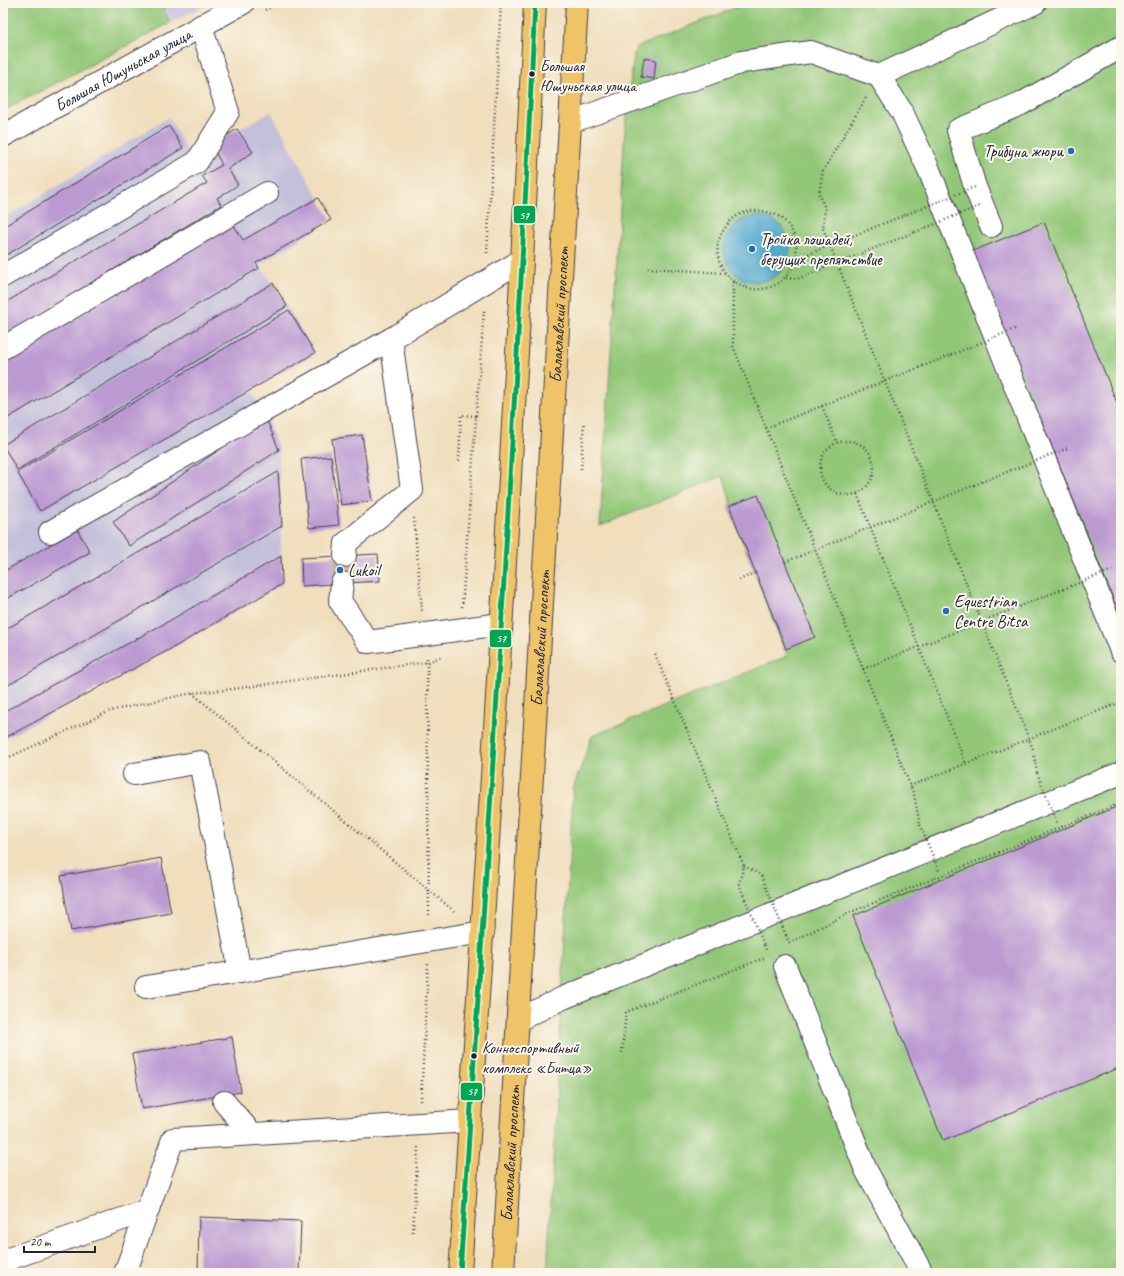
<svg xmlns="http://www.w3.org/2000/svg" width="1124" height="1276" font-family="Caveat,sans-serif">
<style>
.industrial{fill:#c4c0db}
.green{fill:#93c778;stroke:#5a745a}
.water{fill:#51a9ce;stroke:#3a6684}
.building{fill:#bb9ad2}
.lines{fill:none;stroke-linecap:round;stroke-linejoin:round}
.minor-tunnel{stroke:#c7b8a2;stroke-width:22;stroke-dasharray:22 11;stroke-linecap:butt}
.minor-casing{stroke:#413e4e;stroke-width:24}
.major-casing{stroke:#413e4e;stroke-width:24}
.path{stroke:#413e4e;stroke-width:2.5;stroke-dasharray:1 3;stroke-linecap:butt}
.minor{stroke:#fff;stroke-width:22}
.major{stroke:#efc469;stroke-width:22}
.path-bridge{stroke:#413e4e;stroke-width:2.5;stroke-dasharray:1 3;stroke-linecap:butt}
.bus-1-casing{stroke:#fbf7ec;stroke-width:8}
.bus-1{stroke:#00a651;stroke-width:5}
.bus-dot{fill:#22223b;stroke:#fbf7ec;stroke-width:1.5}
.poi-dot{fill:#1f6fb2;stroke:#fbf7ec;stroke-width:1.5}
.labels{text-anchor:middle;stroke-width:4;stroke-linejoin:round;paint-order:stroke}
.bus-label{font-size:16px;fill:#22223b;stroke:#fbf7ec;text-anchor:start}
.street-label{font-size:17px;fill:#22223b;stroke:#fbf7ec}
.poi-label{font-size:17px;fill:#22223b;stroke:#fbf7ec;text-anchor:start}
.line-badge{stroke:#fbf7ec;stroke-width:1.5}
.badge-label{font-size:11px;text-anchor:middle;font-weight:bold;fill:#fff}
</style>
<rect width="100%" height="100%" fill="#fbf7ec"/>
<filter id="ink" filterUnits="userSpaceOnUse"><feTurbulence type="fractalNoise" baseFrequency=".025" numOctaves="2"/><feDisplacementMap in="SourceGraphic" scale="8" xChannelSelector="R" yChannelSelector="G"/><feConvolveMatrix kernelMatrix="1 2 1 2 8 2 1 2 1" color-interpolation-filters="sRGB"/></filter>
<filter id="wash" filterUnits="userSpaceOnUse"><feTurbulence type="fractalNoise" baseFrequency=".012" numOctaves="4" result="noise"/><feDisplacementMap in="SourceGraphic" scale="16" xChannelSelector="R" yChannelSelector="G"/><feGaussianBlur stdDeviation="0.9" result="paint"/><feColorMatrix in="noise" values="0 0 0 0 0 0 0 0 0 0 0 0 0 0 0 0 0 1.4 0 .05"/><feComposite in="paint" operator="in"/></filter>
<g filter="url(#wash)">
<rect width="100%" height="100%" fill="#f0debc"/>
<!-- industrial -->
<path class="industrial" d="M160,3h50l-40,20z
M271,112l60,108 -71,45 55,88 -64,37 15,28 13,32 3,134 -104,61 -175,94v-520l166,-102 21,39z"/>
<!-- green -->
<path class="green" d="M18,3h142l10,20 -167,88v-99z
M747,3h374v1270h-574l26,-484 19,-53 195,-80 -58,-150 3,-1 -9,-29 -123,50 26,-412 9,-66z"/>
<!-- water -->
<path class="water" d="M724 249a33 33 0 1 1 66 0a33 33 0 1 1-66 0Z"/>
<g id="blocks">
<!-- building -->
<path class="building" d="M644,58l12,2 -2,19 -13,-2z
M169,126l14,22 -180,109v-30z
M237,129l16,23 -25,17 10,16 -21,13 4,7 -218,131v-32l204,-121 -5,-7 20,-11 -10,-20z
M318,198l13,22 -75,43 3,5 -256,153v-60l230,-137 10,16z
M1044,222l77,191v205l-148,-367z
M273,283l14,23 -270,164 -14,-25z
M289,310l26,43 -275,158 -23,-39z
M266,418l13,32 -150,96 -16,-24z
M362,435l10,66 -31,4 -9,-66z
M331,456l8,69 -30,3 -8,-69z
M278,472l4,54 -279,162v-57z
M758,495l57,142 -29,12 -57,-143z
M77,529l13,23 -87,49v-29z
M378,554l2,27 -78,5 -1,-28z
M281,556l1,28 -104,61 -175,94v-27l166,-91z
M1121,805v262l-178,74 -90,-225z
M161,858l10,55 -100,18 -10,-55z
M232,1037l9,55 -99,17 -10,-55z
M199,1217l102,4 -2,52h-101z"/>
</g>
</g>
<g filter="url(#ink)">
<use href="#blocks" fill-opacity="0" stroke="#413e4e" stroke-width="1"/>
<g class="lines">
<!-- minor-tunnel -->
<path class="minor-tunnel" d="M342,583l3,-27"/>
<defs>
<g id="minor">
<path d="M879,76l156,-73"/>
<path d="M570,122l172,-60 69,-10 68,24 23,36 27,58 192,481"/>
<path id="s1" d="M3,136l240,-133"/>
<path d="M991,226l-16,-39 -17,-57 63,-26 100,-57"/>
<path d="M3,276l194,-114 31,-50 -27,-86"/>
<path d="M3,348l264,-155"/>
<path d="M50,532l341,-193 131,-79"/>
<path d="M345,556l1,-13 66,-53 -21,-151"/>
<path d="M342,583l-2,18 28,41 133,-18"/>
<path d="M134,774l66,-12 40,210"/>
<path d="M785,966l81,204 56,103"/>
<path d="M146,987l337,-55"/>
<path d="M518,1020l45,-22 558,-225"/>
<path d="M224,1102l28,32"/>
<path d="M3,1261l145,-51"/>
<path d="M125,1273l48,-134 297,-18"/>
</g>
<g id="major">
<path d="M460,1273c28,-423 55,-846 75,-1270"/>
<path id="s2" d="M503,1273l74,-1270"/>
</g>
</defs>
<!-- minor casing -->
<use href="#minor" class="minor-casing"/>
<!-- major casing -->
<use href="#major" class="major-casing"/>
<!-- path -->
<path class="path" d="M265,10l14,-7
M866,98l-43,73 -4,23 6,14 -2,20 210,521 4,24
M487,253l14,-250
M796,259c3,-29 -13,-50 -43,-48 -10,0 -20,6 -26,14 -37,48 44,98 69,34l111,-45
M648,268l77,5
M786,278l11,1 118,-47
M733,282v64l181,449 6,30
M822,406l15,37
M766,428l185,-73
M820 468a27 27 0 1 1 54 0a27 27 0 1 1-54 0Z
M459,461l2,-46 15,1
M581,469l3,-47
M857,494l109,270
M414,518l8,93
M785,562l214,-87
M739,580l16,-7
M462,607l22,-297
M655,654l89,212 -5,18 6,15
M427,658l2,259
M863,669l185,-74
M192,693l262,218
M3,760l107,-49 82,-18 33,-3 203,-28 13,-5
M910,786l211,-84
M744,866l17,9 6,15
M786,935l3,8
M789,943l62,-31 270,-109
M764,945l3,7
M622,1053l4,-41 138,-54
M421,1101l7,-137
M413,1232l5,-85"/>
<!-- minor -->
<use href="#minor" class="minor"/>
<!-- major -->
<use href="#major" class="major"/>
<!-- path-bridge -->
<path class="path-bridge" d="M907,214l68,-27
M915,232l67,-27
M951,355l66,-27
M999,475l69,-27
M1048,595l64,-25
M1037,773l20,50
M920,825l19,46
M767,890l19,45
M745,899l19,46"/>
<defs>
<path id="bus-1" d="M460,1273c28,-423 55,-846 75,-1270"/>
</defs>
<!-- bus-1 casing -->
<use href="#bus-1" class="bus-1-casing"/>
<!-- bus-1 -->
<use href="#bus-1" class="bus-1"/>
</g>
</g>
<!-- markers -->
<g class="bus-dot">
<circle cx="532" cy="74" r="3.5"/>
<circle cx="474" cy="1056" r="3.5"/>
</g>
<g class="poi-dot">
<circle cx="1071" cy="151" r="4"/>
<circle cx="752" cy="249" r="4"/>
<circle cx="340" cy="570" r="4"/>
<circle cx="946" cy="611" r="4"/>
</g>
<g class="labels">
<!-- bus labels -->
<g class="bus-label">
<text x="540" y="71">Большая<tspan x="540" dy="20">Юшуньская улица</tspan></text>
<text x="482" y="1053">Конноспортивный<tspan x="482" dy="20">комплекс «Битца»</tspan></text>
</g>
<!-- street labels -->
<g class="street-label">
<text dy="6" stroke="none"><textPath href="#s1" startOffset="137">Большая Юшуньская улица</textPath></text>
<text dy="6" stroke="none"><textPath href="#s2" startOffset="960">Балаклавский проспект</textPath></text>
<text dy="6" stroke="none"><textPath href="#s2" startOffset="636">Балаклавский проспект</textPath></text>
<text dy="6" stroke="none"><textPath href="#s2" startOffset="120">Балаклавский проспект</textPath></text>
</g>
<!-- poi labels -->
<g class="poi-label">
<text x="1063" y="157" text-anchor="end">Трибуна жюри</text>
<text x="760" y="245">Тройка лошадей,<tspan x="760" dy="20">берущих препятствие</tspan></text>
<text x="348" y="576">Lukoil</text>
<text x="954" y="607">Equestrian<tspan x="954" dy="20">Centre Bitsa</tspan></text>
</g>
</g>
<g class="line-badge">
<rect x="513" y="205" width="23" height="19" rx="4" fill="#00a651"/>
<rect x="489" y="629" width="23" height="19" rx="4" fill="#00a651"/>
<rect x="460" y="1082" width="23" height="19" rx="4" fill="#00a651"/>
</g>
<g class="badge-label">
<text x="524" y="219">57</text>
<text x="501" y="642">57</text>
<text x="472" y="1095">57</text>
</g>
<!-- margin -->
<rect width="1124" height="1276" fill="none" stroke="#fbf7ec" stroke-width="16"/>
<!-- scale -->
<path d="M24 1246v6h71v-6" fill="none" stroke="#22223b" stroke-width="2"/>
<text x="30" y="1246" font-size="12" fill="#22223b" stroke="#fbf7ec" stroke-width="3" paint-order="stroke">20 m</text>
</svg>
